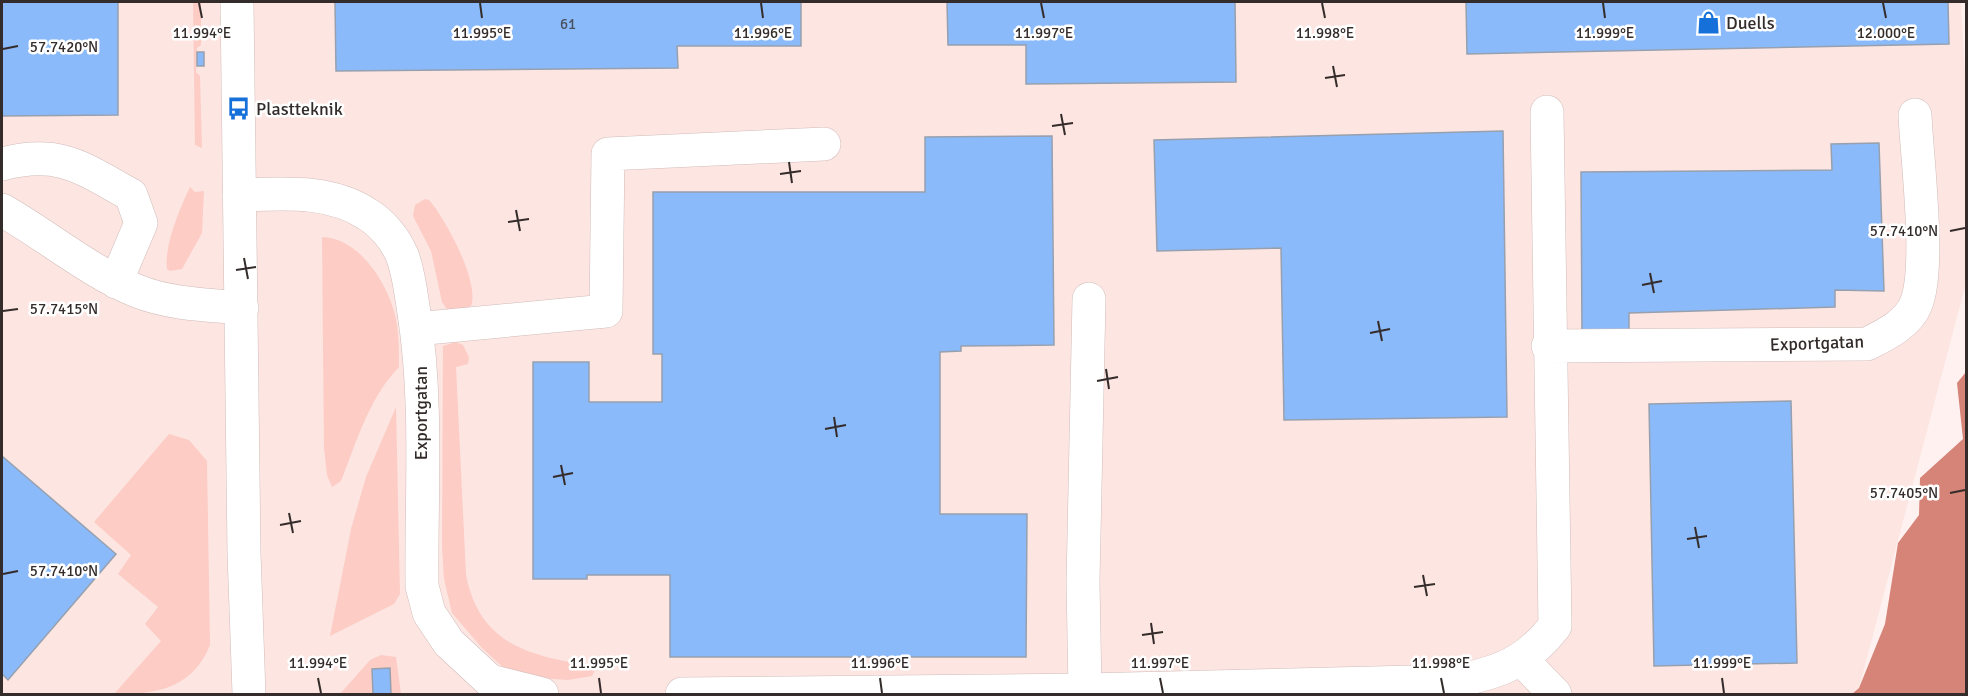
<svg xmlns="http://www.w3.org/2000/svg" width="1968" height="696" font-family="Signika,sans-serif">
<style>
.built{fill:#fde5e2}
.green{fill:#fcccc5;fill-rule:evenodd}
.water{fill:#d68378}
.building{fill:#8bbafa;stroke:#96a0ae;stroke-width:1.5}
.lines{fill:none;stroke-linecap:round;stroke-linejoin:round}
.minor-casing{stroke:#d0bcb9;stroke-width:34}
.minor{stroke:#fff;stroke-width:33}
.ticks{fill:none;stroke:#332c2b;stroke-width:2}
.labels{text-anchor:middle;stroke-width:5;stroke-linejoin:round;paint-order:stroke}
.number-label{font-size:15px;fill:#49505f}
.poi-label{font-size:18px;fill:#332c2b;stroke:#fff;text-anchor:start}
.street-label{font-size:18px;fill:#332c2b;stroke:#fff}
.ticks-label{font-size:15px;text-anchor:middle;fill:#332c2b;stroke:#fff;stroke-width:5;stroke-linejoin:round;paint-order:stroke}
</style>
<rect width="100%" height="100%" fill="#fef1ef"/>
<!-- built -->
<path class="built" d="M2,2h1959l5,91v190l-107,405 -7,6h-1850z"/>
<!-- green -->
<path class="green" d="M193,2h8v43l-4,3 -1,24 4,4 2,72 -7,-3z
M190,187l5,5 9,-1 -2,42 -20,36 -12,2 -3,-2c-3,-23 13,-61 23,-82z
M425,199l4,1c16,18 51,82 42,106l-17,7 -6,-2 -6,-9 -11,-51 -18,-35 2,-11z
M322,237c37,1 65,45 73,78 4,17 4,35 4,52 -30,31 -42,74 -58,114l-9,6 -5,-12 -3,-27z
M456,342l7,3 6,12 -1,7 -12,3 10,208c14,71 66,82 131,91l-5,10 -24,4 -27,-2 -35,-8 -24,-22 -30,-35 -8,-34 -2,-33 1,-200z
M396,407l4,187 -6,10 -64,32 21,-107 15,-52z
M169,434l20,6 18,21 3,184c-17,43 -54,50 -96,49l47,-53 -16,-17 13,-17 -40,-33 13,-19 -37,-33z
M381,655l15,2 5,37h-61l30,-34zM390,668l1,25 -18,1 -1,-25z"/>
<!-- water -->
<path class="water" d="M1966,372v322h-114l7,-6 26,-64 13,-81 21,-28 1,-37 43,-39 -6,-56z"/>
<!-- building -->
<path class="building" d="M2,2h116v113l-116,1z
M335,2h466v44h-124l1,22 -342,3z
M947,2h288l1,80 -210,2v-39h-78z
M1466,2h482l1,42 -482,10z
M197,52h7v14h-7z
M1503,131l4,286 -223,3 -3,-172 -124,3 -3,-111z
M1052,136l2,209 -93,1v5l-21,1v162h87l-1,143h-356v-82h-83v4h-54v-217h56v40h73v-48h-9v-162h272v-55z
M1879,143l5,148 -49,-1v17l-206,6v20h-47l-1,-161 251,-2 -1,-26z
M1791,401l6,262 -143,3 -5,-262z
M2,456l114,98 -108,126 -6,-6z
M390,668l1,26h-18l-1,-25z"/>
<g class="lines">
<defs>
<path id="minor" d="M237,2l7,551 5,141
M2,164c58,-15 80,4 129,31l10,28 -25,59
M239,195c43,-1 90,-6 128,19 15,9 28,25 35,41 7,18 9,39 12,58 14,89 7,183 8,273l7,27 20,30 41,38 52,13
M2,210c44,25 88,62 135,81 32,13 71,14 105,17
M416,329l190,-18 2,-157 216,-10
M1548,346l319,-2c18,-9 41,-20 49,-40 15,-37 1,-145 -1,-189
M1521,659l34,35
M1085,690l-2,-108 6,-283
M682,694l403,-4 370,-9c44,-8 72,-19 100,-55l-8,-514"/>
</defs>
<!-- minor casing -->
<use href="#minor" class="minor-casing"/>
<!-- minor -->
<use href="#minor" class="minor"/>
</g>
<!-- ticks -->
<path class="ticks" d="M199,3l3,15M480,3l2,15M761,3l2,15M1041,3l3,15M1322,3l3,15M1603,3l2,15M1883,3l3,15M3,49l15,-3M1333,66l4,21M1325,78l20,-3M1061,114l4,21M1052,126l21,-3M789,162l3,21M780,174l21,-3M516,210l4,21M508,222l21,-3M1950,231l15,-3M244,258l4,21M236,270l20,-3M1650,273l4,20M1642,285l20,-4M3,311l15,-2M1378,321l4,20M1370,333l20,-4M1106,369l3,20M1097,381l21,-4M834,417l3,20M825,429l21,-4M561,465l4,20M553,477l20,-4M1950,493l15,-3M289,513l4,20M280,525l21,-4M1695,527l4,21M1687,539l20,-3M3,574l15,-3M1423,575l4,21M1414,587l21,-3M1151,623l3,21M1142,635l21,-3M318,678l3,15M599,678l2,15M880,678l2,15M1160,678l3,15M1441,678l3,15M1722,678l2,15"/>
<!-- icons -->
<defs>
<symbol id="shop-bare" viewBox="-9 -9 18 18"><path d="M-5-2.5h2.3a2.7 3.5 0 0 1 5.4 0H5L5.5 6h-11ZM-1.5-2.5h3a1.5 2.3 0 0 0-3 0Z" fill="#1670d9" stroke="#fff" stroke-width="2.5" paint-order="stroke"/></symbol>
<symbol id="bus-bare" viewBox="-9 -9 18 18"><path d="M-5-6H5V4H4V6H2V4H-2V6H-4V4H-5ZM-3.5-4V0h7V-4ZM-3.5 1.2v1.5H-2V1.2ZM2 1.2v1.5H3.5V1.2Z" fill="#1670d9" stroke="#fff" stroke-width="2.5" paint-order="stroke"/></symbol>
</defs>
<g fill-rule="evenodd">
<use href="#shop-bare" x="1692" y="6" width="33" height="33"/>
<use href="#bus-bare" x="222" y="92" width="33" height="33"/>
</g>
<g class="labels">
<!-- number labels -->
<g class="number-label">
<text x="568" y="29">61</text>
</g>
<!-- poi labels -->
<g class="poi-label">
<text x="1726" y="29">Duells</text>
<text x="256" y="115">Plastteknik</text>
</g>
<!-- street labels -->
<g class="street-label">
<text transform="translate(1817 343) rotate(-2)" y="6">Exportgatan</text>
<text transform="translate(421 413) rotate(-90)" y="6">Exportgatan</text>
</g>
</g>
<g class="ticks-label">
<text x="1044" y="38">11.997°E</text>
<text x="1325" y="38">11.998°E</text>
<text x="202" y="38">11.994°E</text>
<text x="482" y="38">11.995°E</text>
<text x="763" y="38">11.996°E</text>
<text x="1605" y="38">11.999°E</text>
<text x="1886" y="38">12.000°E</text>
<text x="64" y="52">57.7420°N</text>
<text x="1904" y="236">57.7410°N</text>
<text x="64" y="314">57.7415°N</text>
<text x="1904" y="498">57.7405°N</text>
<text x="64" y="576">57.7410°N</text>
<text x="318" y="668">11.994°E</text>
<text x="599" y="668">11.995°E</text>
<text x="880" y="668">11.996°E</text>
<text x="1160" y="668">11.997°E</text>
<text x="1441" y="668">11.998°E</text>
<text x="1722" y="668">11.999°E</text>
</g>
<!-- border -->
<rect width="1968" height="696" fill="none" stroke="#332c2b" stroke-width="6"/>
</svg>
